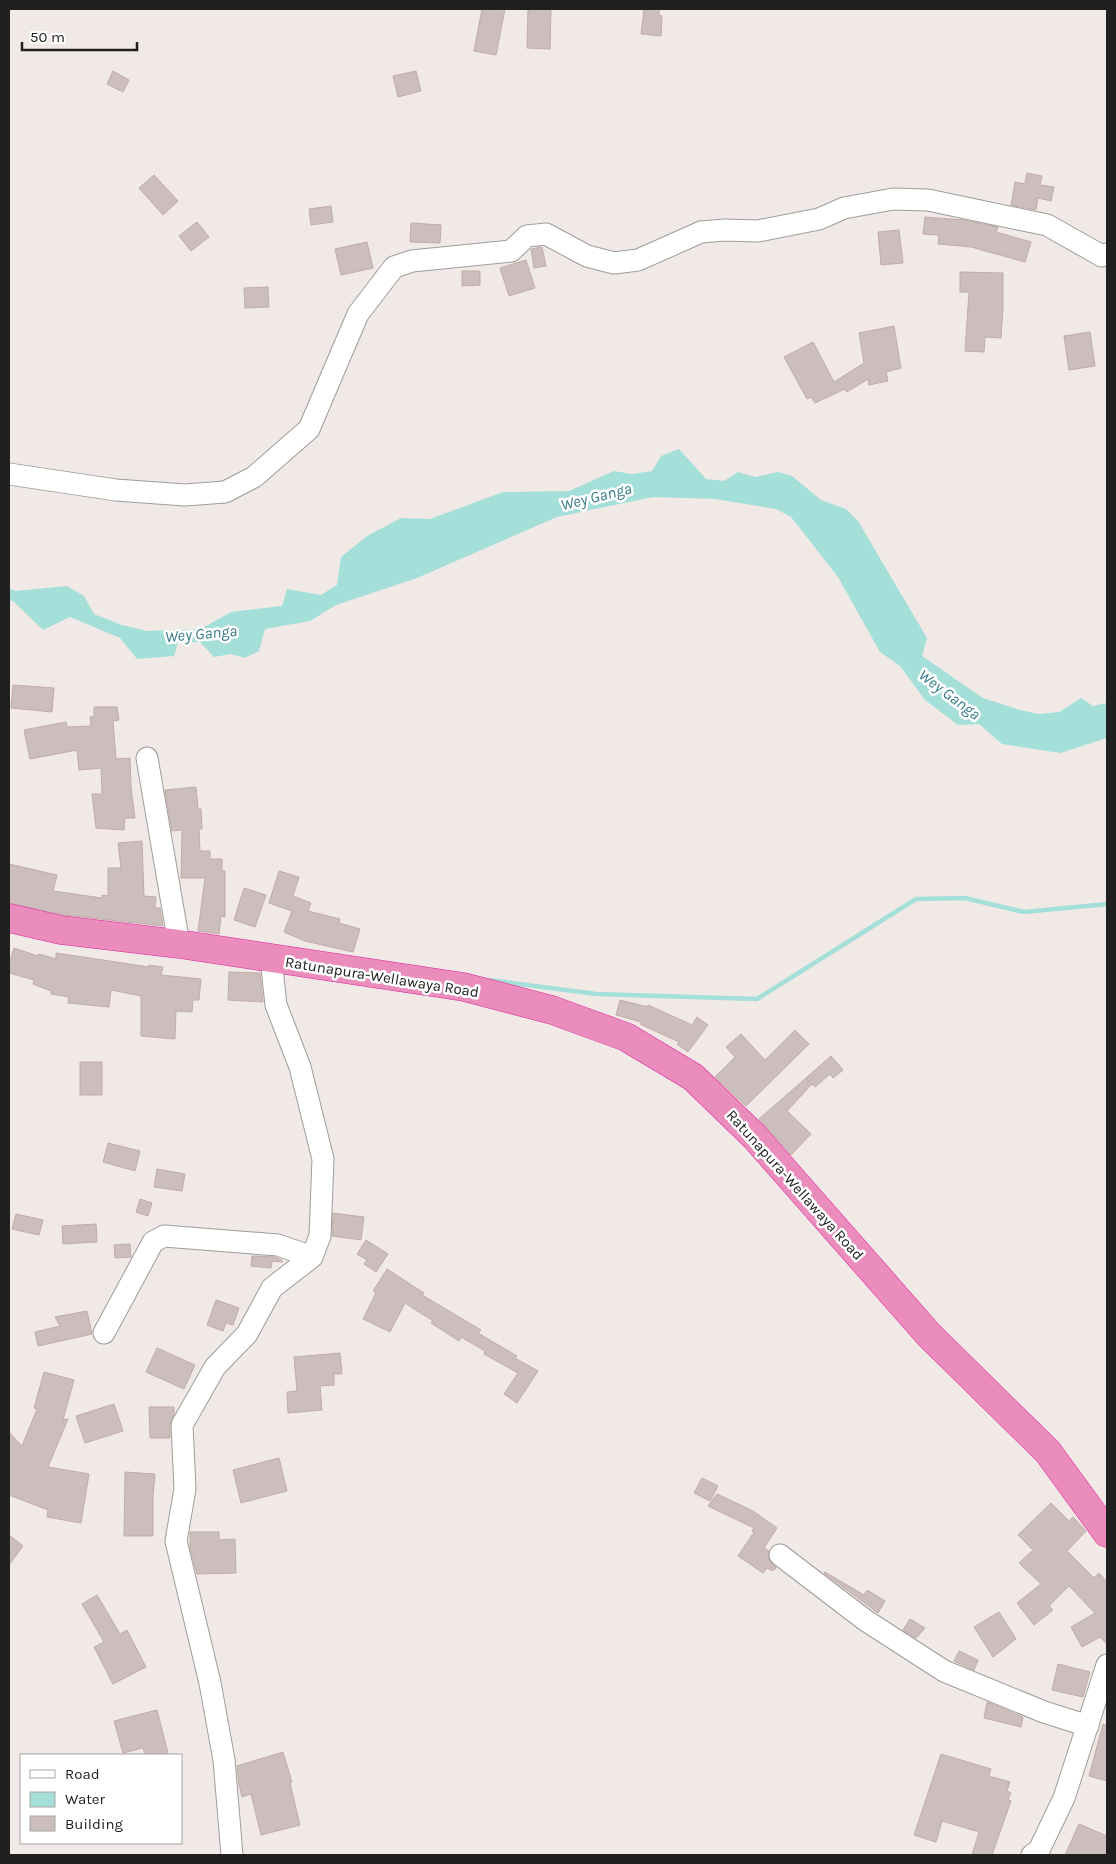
<svg xmlns="http://www.w3.org/2000/svg" width="1116" height="1864" font-family="Karla,sans-serif">
<style>
.water{fill:#a5dfd9}
.lines{fill:none;stroke-linecap:round;stroke-linejoin:round}
.stream{stroke:#a5dfd9;stroke-width:4.5}
.building{fill:#ccbebc;stroke:#c3aba7}
.minor-casing{stroke:#9d9d9d;stroke-width:23}
.highway-casing{stroke:#e021a1;stroke-width:29}
.minor{stroke:#fff;stroke-width:21}
.highway{stroke:#ea8cbc;stroke-width:28}
.labels{text-anchor:middle;stroke-width:5;stroke-linejoin:round;paint-order:stroke}
.street-label{font-size:15px;fill:#202020;stroke:#fff}
.water-label{font-size:16px;font-style:italic;fill:#3a7c8a;stroke:#fff}
</style>
<rect width="100%" height="100%" fill="#f0e9e6"/>
<!-- water -->
<path class="water" d="M679,449l27,30 18,2 14,-9 17,5 23,-5 14,4 29,24 25,9 12,12 69,117 -5,18 61,42 37,12 19,4 20,-2 22,-14 12,8 14,-3v35l-47,15 -58,-9 -23,-20 -21,1 -33,-25 -25,-34 -20,-14 -42,-75 -47,-60 -15,-8 -61,-10 -62,-2 -96,20 -140,61 -81,27 -26,16 -45,8 -6,22 -15,7 -13,-4 -17,3 -14,-15 -22,1 -4,13 -37,3 -17,-21 -50,-21 -27,13 -30,-29 -4,-1v-11l7,2 51,-5 17,10 10,18 28,11 25,6 54,-2 30,-17 51,-6 5,-17 34,6 16,-10 4,-28 26,-21 34,-18 29,1 73,-27 66,-1 45,-20 18,3 20,-3 9,-15z"/>
<g class="lines">
<!-- stream -->
<path class="stream" d="M489,980l107,14 161,5 159,-100 49,-1 59,14 83,-8"/>
</g>
<!-- building -->
<path class="building" d="M482,9h23l-9,46 -22,-4z
M528,9h23l-1,40 -23,-1z
M644,9h15v6l3,1 -1,20 -20,-2z
M113,71l16,9 -6,12 -16,-8z
M416,71l5,20 -23,6 -5,-21z
M1027,173l15,3 -2,9 14,2 -3,14 -13,-3 -2,12 -25,-5 4,-23 10,2z
M154,175l24,26 -15,14 -24,-27z
M331,206l2,16 -22,3 -2,-16z
M925,217l38,3 35,7 -2,5 35,10 -6,20 -54,-15 -33,-3 1,-9 -16,-1z
M197,222l12,15 -18,14 -12,-15z
M411,223l30,2 -1,18 -30,-1z
M899,230l4,33 -22,2 -3,-33z
M367,242l6,26 -32,7 -6,-26z
M542,247l4,19 -12,2 -3,-19z
M526,260l9,28 -26,8 -9,-28z
M462,271h18v14l-18,1z
M960,272l43,1v35l-2,30 -16,-1 -1,15 -19,-1 4,-59h-9z
M268,287l1,20 -24,1 -1,-20z
M894,326l7,42 -15,4 2,9 -19,4 -1,-6 -21,13 -2,-3 -30,14 -4,-6 -4,2 -23,-42 29,-15 21,40 30,-19 -5,-30z
M1090,332l5,34 -26,4 -5,-34z
M13,685l41,3 -2,24 -41,-4z
M94,707h23l2,13 -6,1 3,38 14,-1 1,30 4,30h-10l-1,12 -28,-2 -4,-34h10l-1,-26 -22,2 -2,-20 -47,9 -6,-29 42,-8 1,5 24,-1 -1,-9 4,-1z
M196,787l2,22h3l1,20h-3l1,22h10v8h12v12h3v46l-4,-1 -2,18 -21,-3 7,-53h-24l1,-48 -10,1 -7,-41z
M142,841l2,55 12,1 -1,11h5l3,18 -99,-11 -55,-12v-39l48,11 -4,16 49,7v-3l6,1v-28h13l-3,-25z
M279,871l20,6 -6,19 18,7 -3,8 32,8 -1,4 21,6 -7,23 -48,-11 -21,-9 8,-21 -23,-8z
M244,888l22,7 -11,32 -21,-7z
M14,948l24,8 1,-2 17,5v-6l93,14v-2l14,2 -2,8 40,4 -2,21h-6l-1,12 -16,-1 -1,28 -34,-3v-40l-30,-6 -2,17 -41,-4 1,-6 -18,-3v-3l-18,-7 1,-4 -25,-7v-8z
M229,972l31,1 3,29 -35,-2z
M620,1000l28,7v-2l44,20 5,-8 11,8 -20,27 -11,-8 2,-2 -39,-18 1,-2 -25,-7z
M795,1030l14,14 -63,62 -31,-29 20,-20 -9,-10 15,-13 24,26z
M831,1056l12,14 -10,8 -3,-4 -15,13 -3,-3 -25,27 24,23 -20,21 -32,-36 47,-41 4,4 -4,-4z
M80,1062h22v33h-22z
M108,1143l32,8 -5,20 -32,-9z
M157,1169l28,5 -3,17 -28,-4z
M140,1199l12,4 -4,13 -12,-4z
M333,1213l31,4 -3,23 -29,-4z
M16,1214l27,6 -4,15 -27,-6z
M96,1224l1,18 -34,2 -1,-18z
M366,1240l22,14 -12,18 -12,-8 3,-4 -10,-6z
M130,1244l1,13 -16,1 -1,-13z
M252,1256l23,1 7,3v2l-10,-1 -1,7 -20,-2z
M387,1269l37,24 -2,2 59,35 -3,3 39,23 -2,2 23,13 -21,32 -13,-9 14,-21 -34,-19 1,-3 -24,-14 -2,4 -28,-18 2,-2 -28,-18 -15,29 -27,-13 13,-26 -3,-2z
M216,1300l23,8 -6,17 -7,-2 -3,8 -16,-6z
M87,1311l5,23 -54,12 -3,-14 25,-6 -5,-9z
M157,1348l38,17 -11,24 -38,-17z
M340,1353l2,21h-8v11l-14,1 2,24 -34,3 -1,-21 10,-1 -3,-34z
M44,1372l30,8 -11,40 5,-1 -20,48 41,7 -8,49 -34,-6 1,-7 -39,-15v-63l13,14 15,-37 -3,-1z
M114,1404l9,27 -38,12 -9,-27z
M149,1407h25v7l-4,11v13h-20z
M279,1458l8,33 -46,12 -8,-33z
M125,1472l30,2 -2,21v41h-29z
M702,1478l16,8 -8,15 -16,-8z
M717,1494l36,17 24,17 -13,20 5,3v9l7,8 -3,3 -6,-3 -4,5 -25,-17 16,-24 -2,-1 2,-3 -46,-22z
M1051,1503l18,18 4,-4 13,14 -19,20 27,27 5,-5 8,9v62l-7,-7 -18,10 -11,-20 24,-14 -26,-27 -20,20 4,4 -19,15 -17,-22 24,-19 -22,-21 14,-13 -15,-15z
M190,1532h29v8l16,-1 1,34 -39,1 -7,-27z
M9,1535l14,11 -14,19z
M825,1572l39,23 3,-5 18,11 -7,12 -54,-40z
M97,1595l23,39 7,-4 19,37 -33,17 -19,-37 10,-5 -22,-38z
M999,1612l17,27 -23,18 -19,-30z
M910,1619l15,9 -9,10 -13,-8z
M959,1651l19,9 -4,10 -20,-9z
M1058,1664l32,8 -7,25 -31,-7z
M987,1702l36,15 -2,10 -37,-9z
M157,1710l11,43 -7,2h-16l-2,-7 -20,5 -9,-32z
M1103,1724l4,1v56l-18,-5z
M283,1752l9,30 -2,1 10,42 -39,10 -10,-41 -9,3 -3,-12 -2,-19z
M941,1754l50,15 -2,7 21,6 -3,9 4,2 -3,7 3,1 -19,54h-20l7,-23 -37,-11 -6,21 -22,-7z
M1079,1824l28,12v19h-42z"/>
<g class="lines">
<defs>
<path id="minor" d="M9,474l107,16 69,5 40,-3 29,-15 55,-48 49,-115 36,-47 18,-6 99,-10 16,-15 19,-2 41,22 27,7 24,-3 63,-28 24,-2 33,1 61,-12 25,-11 49,-9 35,1 119,25 55,31 5,-2
M147,758l32,186
M104,1333l49,-91 11,-6 114,9 34,12
M780,1555l85,65 79,51 100,41 44,14
M232,1855l-8,-95 -14,-77 -34,-142 9,-52 -3,-64 33,-58 32,-33 25,-46 40,-31 8,-21 3,-77 -23,-92 -24,-62 -5,-46
M1032,1855l7,-5 25,-52 43,-133"/>
<path id="highway" d="M9,918l52,12 118,14 285,43 88,23 74,27 67,40 61,59 175,199 119,117 59,81"/>
</defs>
<!-- minor casing -->
<use href="#minor" class="minor-casing"/>
<!-- highway casing -->
<use href="#highway" class="highway-casing"/>
<!-- minor -->
<use href="#minor" class="minor"/>
<!-- highway -->
<use href="#highway" class="highway"/>
</g>
<g class="labels">
<!-- street labels -->
<g class="street-label">
<text transform="translate(382 977) rotate(9)" y="5">Ratunapura-Wellawaya Road</text>
<text transform="translate(795 1185) rotate(48)" y="5">Ratunapura-Wellawaya Road</text>
</g>
<!-- water labels -->
<g class="water-label">
<text transform="translate(596 496) rotate(-14)" y="6">Wey Ganga</text>
<text transform="translate(201 633) rotate(-5)" y="6">Wey Ganga</text>
<text transform="translate(950 694) rotate(37)" y="6">Wey Ganga</text>
</g>
</g>
<!-- border -->
<rect width="1116" height="1864" fill="none" stroke="#202020" stroke-width="20"/>
<!-- legend -->
<rect x="20" y="1754" width="162" height="90" fill="#ffffff" stroke="#a6a6a6"/>
<rect x="30" y="1770" width="25" height="8" fill="#ffffff" stroke="#a6a6a6"/>
<text x="65" y="1779" font-size="15" fill="#202020">Road</text>
<rect x="30" y="1792" width="25" height="15" fill="#a5dfd9" stroke="#a6a6a6"/>
<text x="65" y="1804" font-size="15" fill="#202020">Water</text>
<rect x="30" y="1816" width="25" height="15" fill="#ccbebc" stroke="#a6a6a6"/>
<text x="65" y="1829" font-size="15" fill="#202020">Building</text>
<!-- scale -->
<path d="M22 42v8h115v-8" fill="none" stroke="#202020" stroke-width="2.5"/>
<text x="30" y="42" font-size="15" fill="#202020" stroke="#ffffff" stroke-width="4" paint-order="stroke">50 m</text>
</svg>
